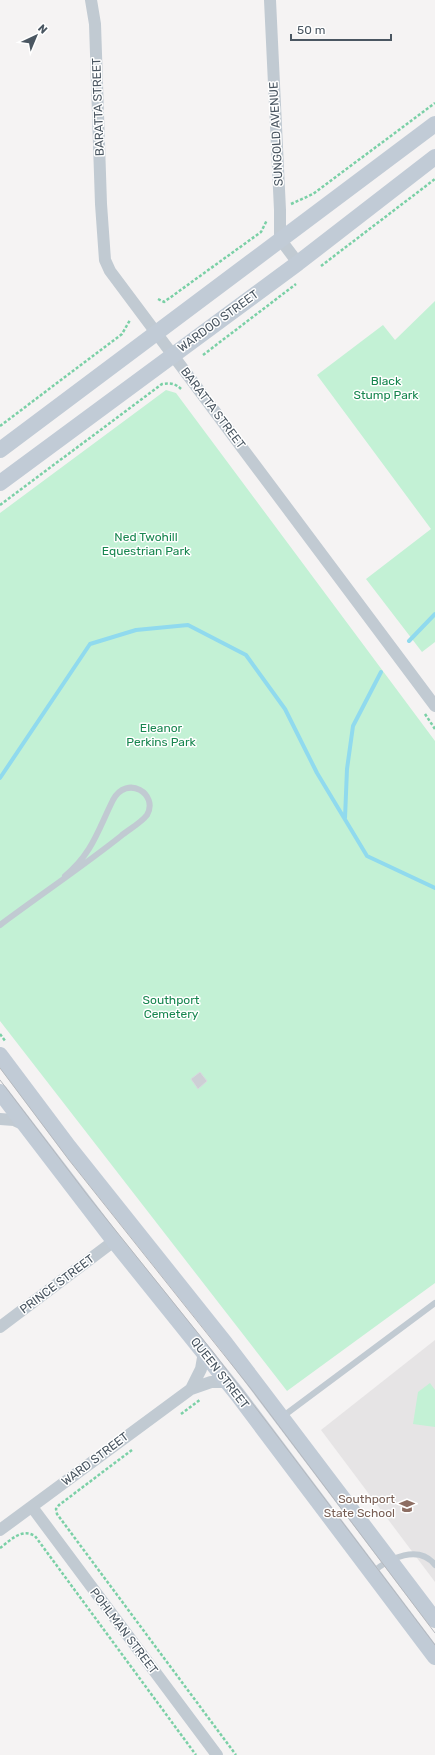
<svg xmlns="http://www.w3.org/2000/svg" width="435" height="1755" font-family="Rubik,sans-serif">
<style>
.education{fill:#e6e4e5}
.green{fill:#c3f1d5}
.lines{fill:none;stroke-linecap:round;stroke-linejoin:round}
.stream{stroke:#90daee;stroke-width:4}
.building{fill:#cdcfd5;stroke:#d7d9de}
.path{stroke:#7ad0a6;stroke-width:2.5;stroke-dasharray:3 2;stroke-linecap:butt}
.lane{stroke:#c1cad2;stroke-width:6}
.street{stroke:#c1cad2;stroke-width:12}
.secondary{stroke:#c1cbd6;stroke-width:16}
.tram{stroke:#b5b8bd;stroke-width:1}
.labels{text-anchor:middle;stroke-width:3;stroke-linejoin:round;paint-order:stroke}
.street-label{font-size:12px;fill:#4a5661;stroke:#fff}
.park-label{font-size:12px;fill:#17864f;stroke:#fff}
.education-label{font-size:12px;fill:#785e54;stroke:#fff;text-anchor:end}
</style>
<rect width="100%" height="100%" fill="#f5f3f3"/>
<!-- education -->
<path class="education" d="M435,1340v242l-114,-152z"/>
<!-- green -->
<path class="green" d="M435,301v341l-13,10 -56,-73 65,-50 -114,-154 66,-50 12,15z
M166,390l10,3 259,348v542l-148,108 -287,-370v-508z
M430,1383l5,7v37l-22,-3 5,-32z"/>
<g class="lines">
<!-- stream -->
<path class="stream" d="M409,641l26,-27
M0,778l90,-134 46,-14 52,-5 58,30 39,54 32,64 50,83 68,32
M345,818l2,-49 6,-43 28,-54"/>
</g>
<!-- building -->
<path class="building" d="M200,1072l7,9 -9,8 -7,-10z"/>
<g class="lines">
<!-- path -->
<path class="path" d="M291,204l22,-10 122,-91
M321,266l114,-87
M158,299l6,3 97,-70 6,-12
M203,355l93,-71
M0,426l122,-92 8,-14
M0,505l162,-121c8,-1 13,-1 19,5
M425,714l10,15
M0,1034l6,8
M181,1414l20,-15
M132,1450l-73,55 -3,4 1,5 179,241
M0,1548c11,-8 21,-20 35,-12l161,219"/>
<!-- lane -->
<path class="lane" d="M0,925c40,-30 82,-58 121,-89 7,-6 20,-13 26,-21 12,-21 -20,-41 -34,-15 -15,30 -21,54 -48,76
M282,1417l153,-114
M373,1572c16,-14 46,-28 62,-7"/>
<!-- street -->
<path class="street" d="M91,0l4,24 6,180 4,56 5,11 325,435
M270,0l10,210v29l18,24
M0,1119l14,1 11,5
M0,1327l114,-86
M191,1389l10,-20 3,-17
M32,1507l185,248
M0,1530l191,-141 20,-7h16"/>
<!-- secondary -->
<path class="secondary" d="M0,450l435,-326
M0,483l298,-220 137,-106
M0,1055l69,92 157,197 209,276
M0,1092l114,149 123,153 198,263"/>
<!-- tram -->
<path class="tram" d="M0,1068l69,92 183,230 183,243
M0,1080l88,116 125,156 59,77 163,216"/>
</g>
<!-- icons -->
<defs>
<symbol id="school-bare" viewBox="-9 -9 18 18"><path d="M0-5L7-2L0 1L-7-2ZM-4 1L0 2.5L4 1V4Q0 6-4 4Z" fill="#8d6e63" stroke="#fff" stroke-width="2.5" paint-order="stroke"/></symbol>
</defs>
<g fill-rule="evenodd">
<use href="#school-bare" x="396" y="1495" width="22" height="22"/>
</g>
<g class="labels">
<!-- street labels -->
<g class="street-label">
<text transform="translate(98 107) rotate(-92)" y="4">BARATTA STREET</text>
<text transform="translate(276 134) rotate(-93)" y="4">SUNGOLD AVENUE</text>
<text transform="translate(218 321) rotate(-36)" y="4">WARDOO STREET</text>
<text transform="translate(213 408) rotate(53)" y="4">BARATTA STREET</text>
<text transform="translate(57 1284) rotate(-37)" y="4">PRINCE STREET</text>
<text transform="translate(220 1373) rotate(52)" y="4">QUEEN STREET</text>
<text transform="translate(95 1459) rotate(-37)" y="4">WARD STREET</text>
<text transform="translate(124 1631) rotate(53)" y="4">POHLMAN STREET</text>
</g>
<!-- park labels -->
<g class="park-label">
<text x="386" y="385">Black<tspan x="386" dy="14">Stump Park</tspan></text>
<text x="146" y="541">Ned Twohill<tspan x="146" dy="14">Equestrian Park</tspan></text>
<text x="161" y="732">Eleanor<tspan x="161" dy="14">Perkins Park</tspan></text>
<text x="171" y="1004">Southport<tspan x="171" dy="14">Cemetery</tspan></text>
</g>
<!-- education labels -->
<g class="education-label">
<text x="395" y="1503">Southport<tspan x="395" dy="14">State School</tspan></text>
</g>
</g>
<!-- north arrow -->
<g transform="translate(36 36) rotate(44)" stroke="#ffffff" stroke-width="3" paint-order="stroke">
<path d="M0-3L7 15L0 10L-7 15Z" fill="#4a5661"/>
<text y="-6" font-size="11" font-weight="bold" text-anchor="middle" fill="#4a5661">N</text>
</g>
<!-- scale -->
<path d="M291 34v6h100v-6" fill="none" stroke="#4a5661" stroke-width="2"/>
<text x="297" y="34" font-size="12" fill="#4a5661" stroke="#ffffff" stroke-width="3" paint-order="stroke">50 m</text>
</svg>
